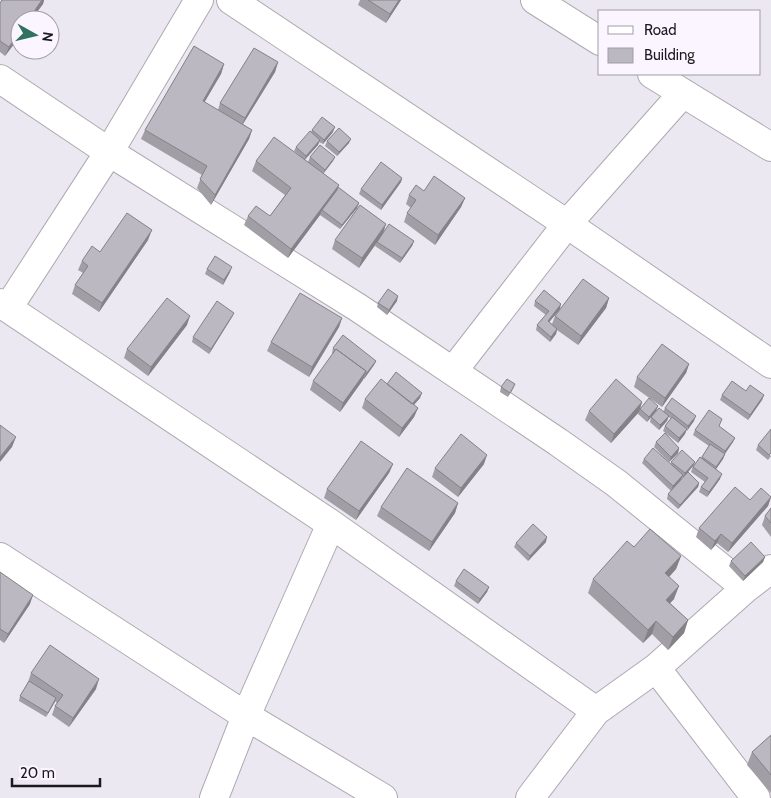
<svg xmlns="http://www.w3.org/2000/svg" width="771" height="798" font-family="Cabin,sans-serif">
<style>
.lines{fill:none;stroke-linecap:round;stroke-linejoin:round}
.street-casing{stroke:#ada9b2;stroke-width:30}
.street{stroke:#fff;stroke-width:28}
.wall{fill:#a29ea6}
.shaded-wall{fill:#848187}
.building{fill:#bcb8c1;stroke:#848187}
</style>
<rect width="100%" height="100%" fill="#ece8f1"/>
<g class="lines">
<defs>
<path id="street" d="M231,0l336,224 204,140
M535,0l65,41
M652,74l119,73
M0,79l109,73 248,155 201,135 58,41 130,105
M0,303l331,221 265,187
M8,308l101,-156 90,-152
M453,371l114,-147 116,-131
M0,557l246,159 137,82
M656,668l100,130
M214,798l32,-82 85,-192
M530,798l66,-87 60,-43 90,-80 25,-19"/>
</defs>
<!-- street casing -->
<use href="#street" class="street-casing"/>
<!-- street -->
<use href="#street" class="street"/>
</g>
<!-- wall -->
<path class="wall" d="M2,0h42l-1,4 -12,16h-11v16l-15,20 -5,-4v-49z
M360,0h41l-15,23 -28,-18z
M278,62l-3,10 -32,52 9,6 -3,9 -38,66 -14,-17 5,-13 -61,-36 4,-9 79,-66 -3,10 -17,28 14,8 2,-7z
M312,130l21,2 -10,12 -4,-2 -1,3 -13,15 3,2 2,-5h25l-2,4 -10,13 15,13 21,16 -2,5 -17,21 -20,-14 -32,43 -44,-33 4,-9h22l15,-21 -33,-24 4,-10 43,-6 -5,-4 2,-4 15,-15z
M327,141l22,2 -12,13 -12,-10z
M402,178l-1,4 -20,28 -22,-16 2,-5z
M424,191l41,7 -4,9 -26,38 -31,-23 3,-9 4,-5 -5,-4 3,-9z
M383,233l31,8 -2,5 -12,17 -25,-17 2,-4 -18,26 -27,-19 3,-9z
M148,240l-49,72 -27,-18 3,-9 8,-12 -5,-3 4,-9 18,-9z
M207,269l23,3 -7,13 -18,-11z
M609,298l-3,10 -28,37 -21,-15 -1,4 -6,8 -14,-12 1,-5 9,-10 -12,-9 1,-5 25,8 -11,13 3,2 3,-8z
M397,301l-10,14 -10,-8 1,-4z
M234,313l-2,4 -23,37 -17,-12 1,-5z
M342,318l-3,9 -30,50 -42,-26 4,-9z
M187,325l-39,51 -24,-18 3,-9z
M333,348l43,13 -2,4 -10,14v-1l-24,34 -30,-22 3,-9 20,-27 -1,-1z
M689,364l-3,9 -24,34 -28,-20 3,-10z
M387,384l33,14 -6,7 4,3 -4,9 -15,20 -37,-29 3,-9z
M515,384l-2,5 -5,8 -8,-5 1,-5z
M746,391l18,4 -2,5 -14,20 -28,-20 2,-5z
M642,402l-3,10 -28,31 -26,-23 4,-9z
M658,406l-2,5 -9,11 -9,-8 2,-5z
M665,408l29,13 -8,9 -1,4 -7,9 -15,-12 2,-5 6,-8 -3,-1 -1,4 -8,9 -9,-8 1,-5 12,-5z
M719,427l16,11 -2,4 -8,12 -2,5 -7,10 4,10 -13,18 -8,-5 2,-5 4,-5 -14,-10 2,-6 -10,12 -1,-1 -11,14 -29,-28 2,-4 27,5v-2h24l-2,4 8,-8 8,-12 -16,-11 2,-5z
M656,442l23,6 -1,5 -9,9 -15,-15z
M758,445l13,11 -3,4 -12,-10z
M393,464l-4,9 -33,47 -32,-22 3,-9z
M484,464l-26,33 -26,-20 3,-9z
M699,483l-1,4 -20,22 -11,-10 1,-5z
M771,497l-3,9 -40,46 -11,-9 -6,7 -15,-13 3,-9 51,-28z
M458,503l-3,10 -26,38 -52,-35 4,-9z
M771,508v29l-9,-12 3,-9z
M546,542l-18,19 -14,-14 2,-4z
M634,547l47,9 -5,13 -7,8 5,22 -4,4 18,17 -4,13 -16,17 -16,-16 -9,9 -55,-50 5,-14z
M765,557l-2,5 -20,19 -14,-15 2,-5z
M0,572l30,32 -26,39 -4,-3z
M456,581l33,6 -2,5 -9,12 -24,-18z
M31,673l65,16 -27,38 -17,-12 3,-9 2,-3 -2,-2 -9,16 -27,-16 1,-5 8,-14z
M771,735v58l-24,-28 5,-13z"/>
<!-- shaded-wall -->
<path class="shaded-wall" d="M42,0h2l-1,4 -12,16h-3z
M399,0h2l-15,23 4,-9z
M20,31v5l-15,20 4,-9z
M278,62l-3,10 -34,55 4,-9z
M224,64l-3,10 -21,36 3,-9z
M335,127l-2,5 -10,12 1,-4z
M252,130l-3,9 -38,66 4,-10z
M351,139l-2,4 -12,13 2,-4z
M320,140l-2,5 -14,15 2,-4z
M335,157l-2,4 -10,13 2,-4z
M402,178l-1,4 -20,28 1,-5z
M339,185l-4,10 -13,15 -2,5 -32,43 3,-9z
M465,198l-4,9 -26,38 3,-10z
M359,203l-2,5 -17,21 2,-4z
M386,224l-3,10 -24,34 3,-10z
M152,230l-4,10 -49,72 3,-9z
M414,241l-2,5 -12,17 2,-5z
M232,267l-2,5 -7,13 1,-5z
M398,296l-1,5 -10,14 2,-5z
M609,298l-3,10 -28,37 3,-9z
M561,304l-1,5 -14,17 2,-5z
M234,313l-2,4 -23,37 2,-5z
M190,316l-3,9 -39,51 3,-9z
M342,318l-3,9 -30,50 3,-10z
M557,329l-1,5 -6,8 1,-5z
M376,361l-2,4 -10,14 2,-5z
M689,364l-3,9 -24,34 3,-9z
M366,371l-3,9 -23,32 3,-9z
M422,393l-2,5 -11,12 2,-5z
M764,395l-2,5 -14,20 2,-5z
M642,402l-3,10 -28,31 3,-9z
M658,406l-2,5 -9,11 2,-5z
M418,408l-4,9 -15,20 3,-9z
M669,416l-2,5 -8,9 1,-5z
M696,416l-2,5 -7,10 1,-5z
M687,429l-2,5 -7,9 1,-5z
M16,437l-4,10 -12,15v-5z
M735,438l-2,4 -10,14 2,-5z
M679,448l-1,5 -9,9 2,-5z
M725,454l-2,5 -9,13 2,-5z
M487,455l-3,9 -26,33 3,-9z
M695,462l-2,4 -10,12 2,-5z
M393,464l-4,9 -33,47 3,-9z
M722,474l-2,5 -13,18 2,-5z
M683,475l-2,5 -10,11 2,-5z
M699,483l-1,4 -20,22 2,-4z
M771,497l-3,9 -40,46 4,-9z
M458,503l-3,10 -26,38 3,-9z
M721,534l-4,9 -6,7 4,-9z
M547,537l-1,5 -18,19 2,-5z
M681,556l-5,13 -16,18 5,-14z
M765,557l-2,5 -20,19 2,-5z
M679,586l-5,13 -13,14 5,-13z
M489,587l-2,5 -9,12 2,-5z
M33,595l-3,9 -26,39 4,-9z
M688,620l-4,13 -16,17 5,-13z
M656,621l-4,13 -9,9 5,-13z
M99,679l-3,10 -27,38 4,-9z
M56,698l-1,4 -9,15 2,-4z"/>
<!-- building -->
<path class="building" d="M2,0h40l-14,20h-8v11l-11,16 -9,-6v-38z
M368,0h31l-9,14z
M194,46l30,18 -21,37 49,29 -37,65 -15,-16 7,-13 -62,-36z
M254,48l24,14 -33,56 -25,-15z
M322,117l13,10 -11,13 -12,-10z
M339,128l12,11 -12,13 -12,-11z
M310,131l10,9 -14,16 -10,-9z
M274,137l65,48 -48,64 -43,-33 8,-10 14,10 21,-28 -35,-27z
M320,145l15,12 -10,13 -15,-13z
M381,162l21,16 -20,27 -21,-16z
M434,176l31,22 -27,37 -31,-22 9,-13 -7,-5 7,-10 8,6z
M338,187l21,16 -17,22 -20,-15 15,-20z
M360,205l26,19 -24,34 -27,-18z
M127,213l25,17 -50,73 -27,-18 13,-19 -6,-5 10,-15 8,6z
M389,224l25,17 -12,17 -25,-16z
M215,256l17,11 -8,13 -17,-11z
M583,279l26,19 -28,38 -26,-20z
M388,289l10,7 -9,14 -11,-7z
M544,290l17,14 -13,17 9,8 -6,8 -14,-12 12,-14 -14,-10z
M300,293l42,25 -30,49 -41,-25z
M167,298l23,18 -39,51 -24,-18z
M217,301l17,12 -23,36 -18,-12z
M343,335l33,26 -10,13v-3l-30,-22 -1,1 -2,-2z
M662,344l27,20 -24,34 -28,-21z
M336,349l30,22 -23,32 -30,-22z
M396,372l26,21 -10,11 -25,-20z
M381,379l37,29 -16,20 -37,-29z
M507,379l8,5 -5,9 -9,-6z
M616,379l26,23 -28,32 -25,-23z
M732,381l14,10 4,-6 14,10 -14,20 -28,-20z
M649,398l9,8 -9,11 -9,-8z
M672,398l24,18 -8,10 -23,-18z
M659,408l10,8 -9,9 -9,-8z
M709,410l13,9 -3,7 16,12 -10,13 -30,-21z
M672,417l15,12 -8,9 -14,-12z
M0,425l16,12 -16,20z
M771,429v24l-2,2 -11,-10z
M665,433l14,15 -8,9 -15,-15z
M461,434l26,21 -26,33 -26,-20z
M361,441l32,23 -34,47 -32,-22z
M710,444l15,10 -9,13 -14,-10z
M653,448l30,27 -10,11 -29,-27z
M682,450l13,12 -10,11 -14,-11z
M700,457l22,17 -13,18 -8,-5 7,-9 -15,-11z
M407,468l51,35 -26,39 -51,-35z
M688,472l11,11 -19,22 -12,-11z
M735,487l15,13 11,-12 10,9 -39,46 -11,-9 -6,7 -16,-13z
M771,508v15l-6,-7z
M533,524l14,13 -17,19 -14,-13z
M650,529l31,27 -16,17 14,13 -13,14 22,20 -15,17 -17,-16 -8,9 -55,-51 34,-38 7,6z
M751,542l14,15 -20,19 -14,-15z
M464,569l25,18 -9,12 -24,-18z
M0,572l33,23 -25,39 -8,-5z
M50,645l49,34 -26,39 -18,-12 8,-11 -32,-22z
M29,681l27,17 -8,15 -28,-17z
M771,735v40l-19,-23z"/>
<!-- legend -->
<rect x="598" y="10" width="162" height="65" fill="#faf5ff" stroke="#a19da5"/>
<rect x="608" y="26" width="25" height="8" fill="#ffffff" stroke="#a19da5"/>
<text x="644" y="35" font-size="15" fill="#1c1a1e">Road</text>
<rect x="608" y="48" width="25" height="15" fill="#bcb8c1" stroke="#a19da5"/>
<text x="644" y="60" font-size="15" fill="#1c1a1e">Building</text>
<!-- north arrow -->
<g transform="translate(35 35) rotate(98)"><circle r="24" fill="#faf5ff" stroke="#a19da5"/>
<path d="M0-4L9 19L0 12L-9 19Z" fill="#317160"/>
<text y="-8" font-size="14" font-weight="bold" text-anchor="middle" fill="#1c1a1e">N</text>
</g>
<!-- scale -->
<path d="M12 778v8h88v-8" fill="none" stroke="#1c1a1e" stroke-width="2.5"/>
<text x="20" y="778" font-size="15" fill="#1c1a1e" stroke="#faf5ff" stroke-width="4" paint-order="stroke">20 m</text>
</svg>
